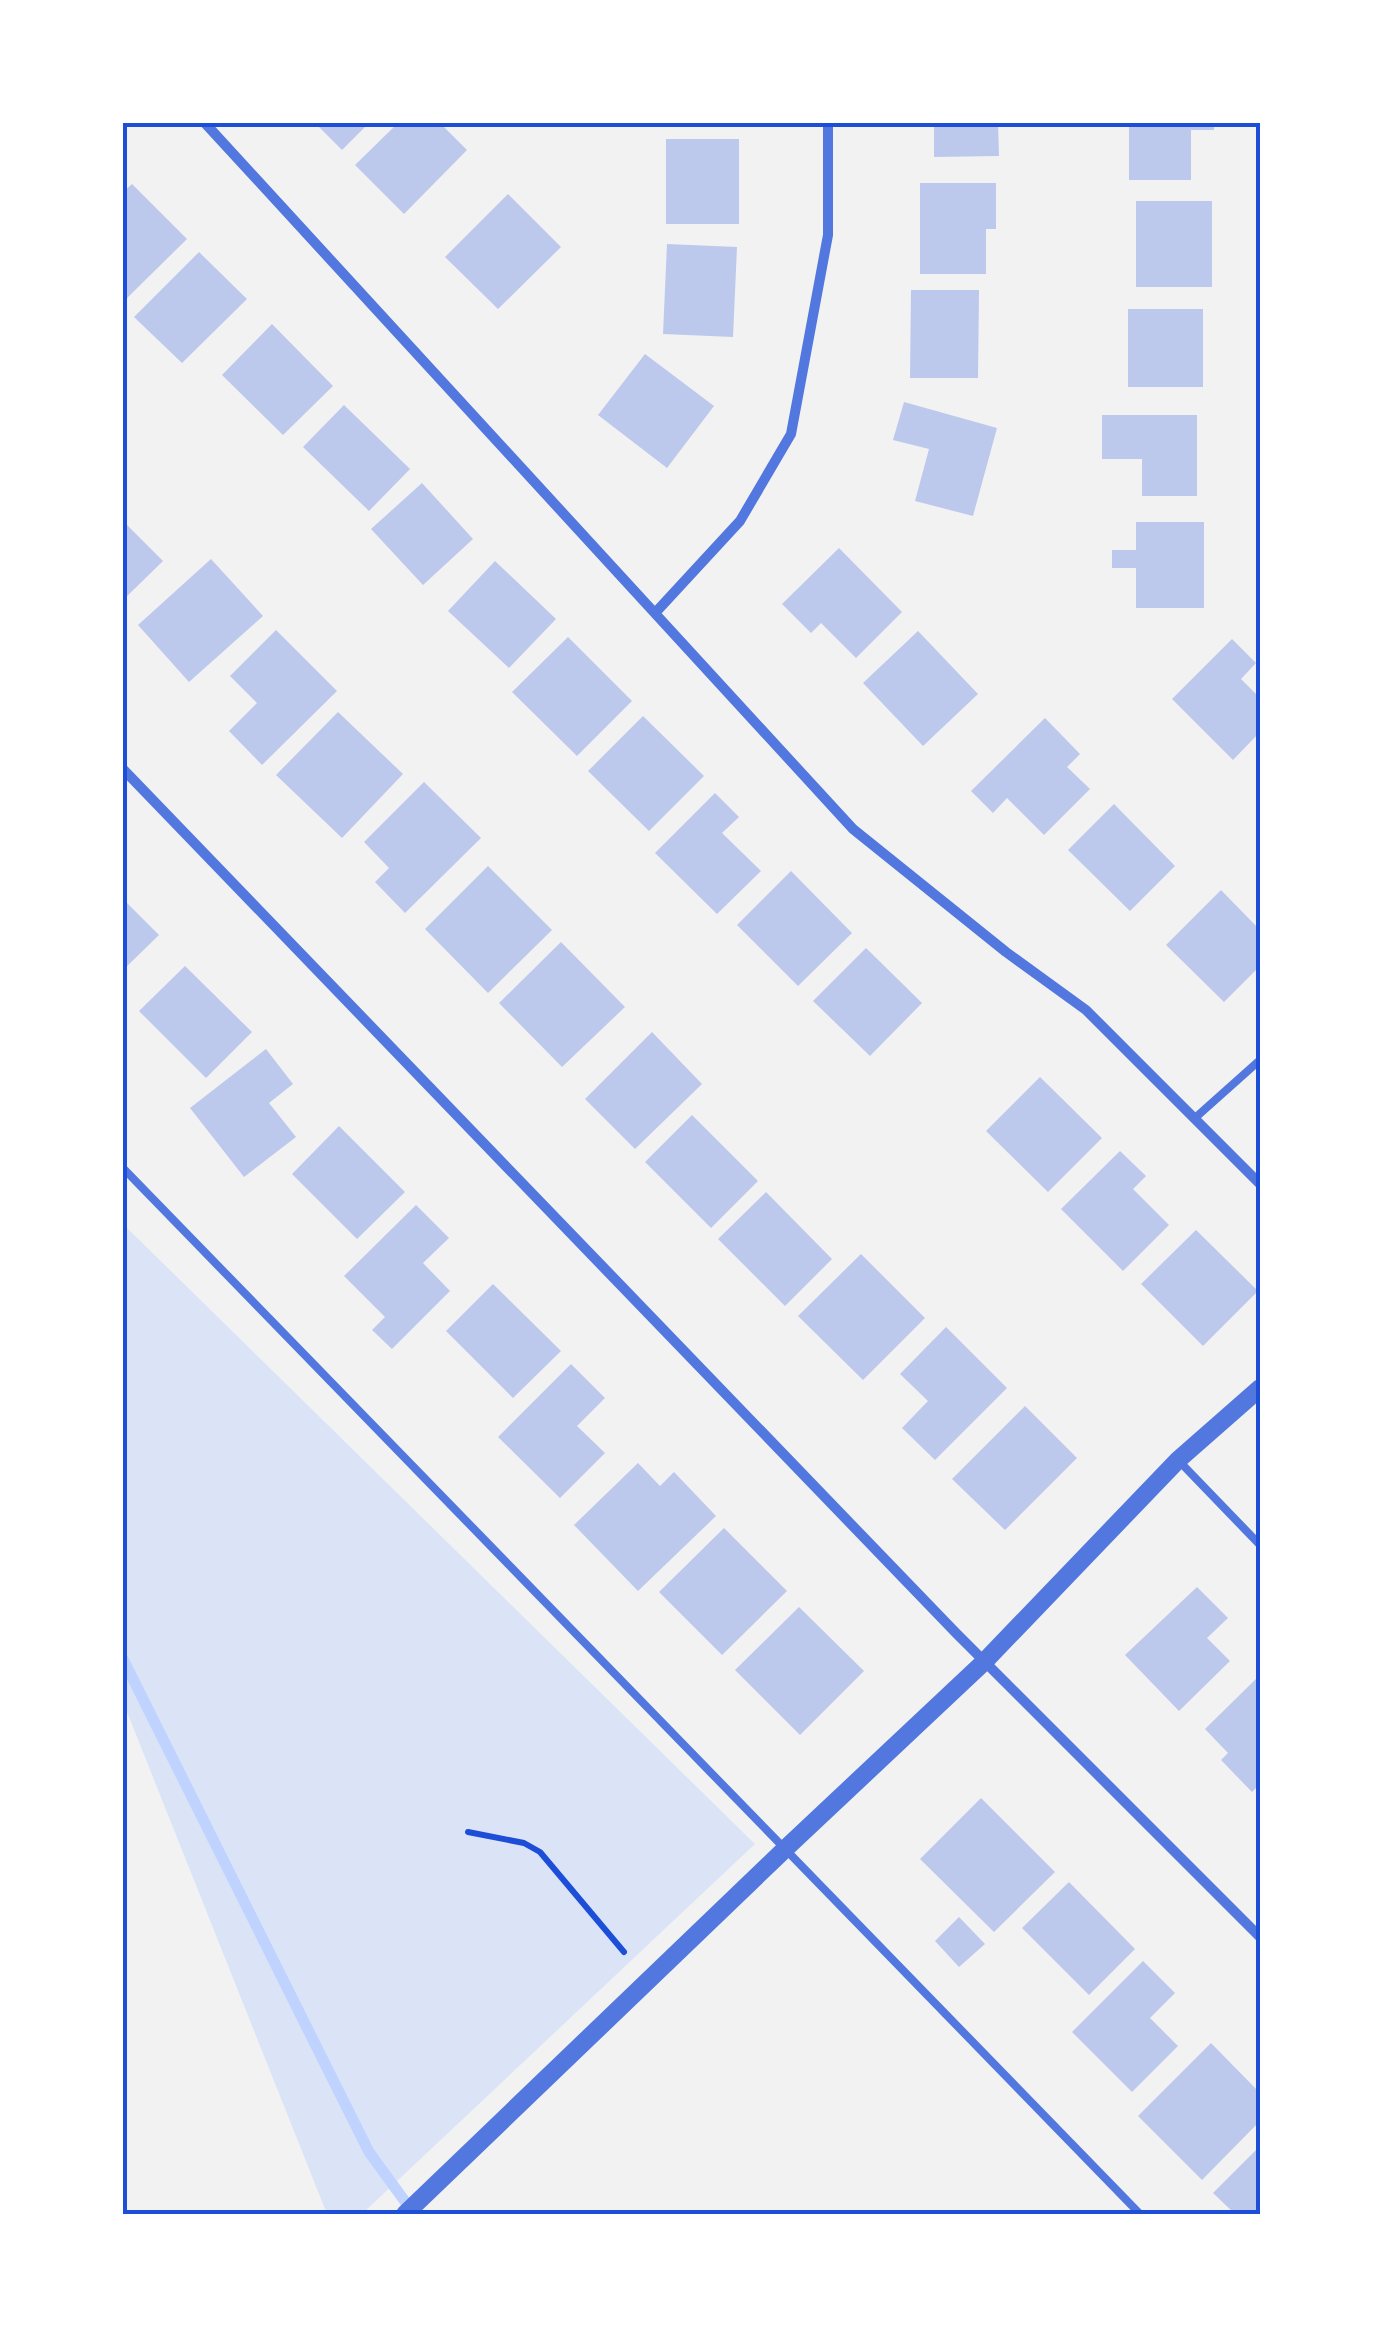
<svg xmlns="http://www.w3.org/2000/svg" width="1383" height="2337" font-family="Montserrat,sans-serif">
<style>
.green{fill:#dbe4f7}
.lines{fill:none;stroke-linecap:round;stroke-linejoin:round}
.stream{stroke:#bfd3fe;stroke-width:11}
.building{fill:#bdc9ec}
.path{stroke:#1d4ed8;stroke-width:6}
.service{stroke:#5277de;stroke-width:8}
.minor{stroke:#5277de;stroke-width:10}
.tertiary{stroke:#5277de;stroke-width:18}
.neatline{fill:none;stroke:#1d4ed8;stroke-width:4}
</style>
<rect width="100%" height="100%" fill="#f2f2f2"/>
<!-- green -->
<path class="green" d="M122,1223l633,621 -393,370h-35l-204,-512z"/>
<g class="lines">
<!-- stream -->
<path class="stream" d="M122,1657l247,495 43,59"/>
</g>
<!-- building -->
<path class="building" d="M314,122h56l-28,28z
M399,122h40l28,28 -63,64 -49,-49z
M934,122h64l1,34 -65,1z
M1129,122h85v8h-23v50h-62z
M666,139h73v85h-73z
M920,183h76v46h-10v45h-66z
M132,184l55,55 -65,64v-110z
M508,194l53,53 -63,62 -53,-52z
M1136,201h76v86h-76z
M667,244l70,3 -4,90 -70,-3z
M199,252l48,47 -65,64 -48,-46z
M911,290h68l-1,88h-68z
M1128,309h75v78h-75z
M272,324l61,62 -50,49 -61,-60z
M645,354l69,52 -47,62 -69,-53z
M904,402l93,26 -24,88 -58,-15 14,-52 -36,-9z
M344,405l66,64 -41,42 -66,-64z
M1102,415h95v81h-55v-37h-40z
M422,483l51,56 -50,46 -52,-56z
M122,520l41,41 -41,40z
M1136,522h68v86h-68v-40h-24v-18h24z
M839,548l63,64 -46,46 -35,-35 -10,10 -29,-29z
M211,559l52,57 -74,66 -51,-57z
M495,561l61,58 -47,49 -61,-57z
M276,630l61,61 -75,74 -33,-34 28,-28 -27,-27z
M918,631l60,63 -55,52 -60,-63z
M568,637l64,64 -55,55 -65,-64z
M1232,639l24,24 -15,16 19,19v34l-27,28 -61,-61z
M338,712l65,62 -61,64 -66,-63z
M643,716l61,60 -55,55 -61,-60z
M1045,718l35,36 -13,13 23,22 -46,46 -37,-37 -14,15 -22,-22z
M424,782l57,56 -76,75 -30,-31 14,-14 -25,-26z
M715,793l24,24 -17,16 39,38 -44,43 -62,-61z
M1114,804l61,62 -45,45 -62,-61z
M488,866l64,64 -64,63 -63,-64z
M791,871l61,62 -54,53 -61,-61z
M1221,890l39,40v36l-36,36 -58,-57z
M122,898l37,37 -37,36z
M561,942l64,65 -63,60 -63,-64z
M866,948l56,55 -52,53 -57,-55z
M185,966l67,66 -46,46 -67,-67z
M652,1032l50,52 -67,65 -50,-50z
M266,1049l27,35 -24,19 27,34 -52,40 -54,-69z
M1040,1077l62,61 -54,54 -62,-61z
M692,1115l66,66 -47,47 -66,-66z
M339,1126l66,66 -48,47 -65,-65z
M1120,1151l26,25 -13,13 36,36 -46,46 -62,-62z
M766,1192l66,67 -47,47 -67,-67z
M416,1205l33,33 -26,25 27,28 -58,58 -20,-19 13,-13 -41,-41z
M1196,1230l62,61 -55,55 -62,-62z
M861,1254l64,64 -62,62 -65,-64z
M493,1284l68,67 -48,47 -67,-67z
M946,1327l61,61 -72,72 -33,-32 26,-27 -28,-27z
M571,1364l34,34 -28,28 28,27 -45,45 -62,-61z
M1025,1406l52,52 -72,72 -53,-51z
M638,1463l22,23 14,-14 42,44 -78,75 -64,-66z
M724,1528l63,63 -65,64 -63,-63z
M1197,1587l31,31 -21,20 23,23 -51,50 -54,-56z
M799,1607l65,64 -64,64 -65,-65z
M1260,1675v109l-8,8 -31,-32 7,-7 -23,-24z
M981,1798l74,74 -61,60 -74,-73z
M1069,1882l66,67 -46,46 -67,-67z
M959,1917l26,27 -26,23 -24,-26z
M1143,1961l32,32 -25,25 28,28 -46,46 -60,-60z
M1211,2043l49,50v28l-58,59 -64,-64z
M1260,2146v68h-25l-22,-21z"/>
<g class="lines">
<!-- path -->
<path class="path" d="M468,1832l56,11 16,9 84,100"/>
<!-- service -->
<path class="service" d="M1195,1118l65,-58
M122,1167l1018,1047
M1178,1460l82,85"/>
<!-- minor -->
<path class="minor" d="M204,122l649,707 153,123 80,58 174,174
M656,612l84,-91 51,-87 37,-199v-113
M122,768l834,865 304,304"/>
<!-- tertiary -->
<path class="tertiary" d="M405,2214l379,-364 200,-188 194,-202 82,-72"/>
</g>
<!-- border -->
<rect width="1383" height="2337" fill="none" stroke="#ffffff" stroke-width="250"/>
<rect x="125" y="125" width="1133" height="2087" class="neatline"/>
</svg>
